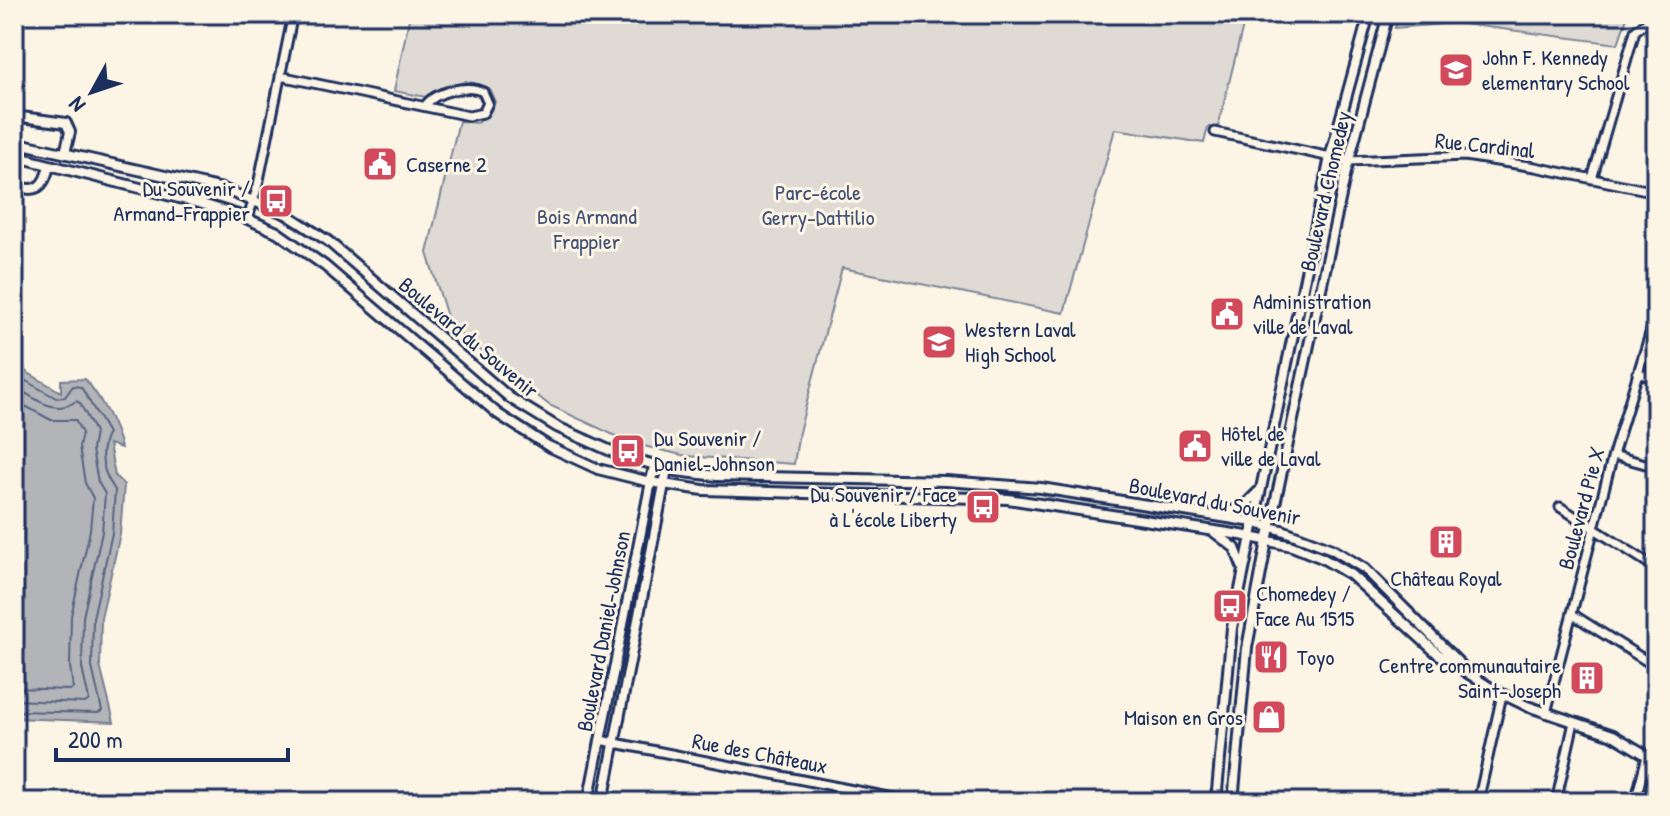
<svg xmlns="http://www.w3.org/2000/svg" width="1670" height="816" font-family="'Patrick Hand',sans-serif">
<style>
.green{fill:#dfdbd4;stroke:#7d8599;stroke-width:2}
.water{fill:#b2b4b8;stroke:#767f94;stroke-width:2}
.lines{fill:none;stroke-linecap:round;stroke-linejoin:round}
.shore{stroke:#576482;stroke-width:2}
.minor-casing{stroke:#1b2f5e;stroke-width:13}
.tertiary-casing{stroke:#1b2f5e;stroke-width:14}
.minor{stroke:#fcf5e5;stroke-width:7}
.tertiary{stroke:#fcf5e5;stroke-width:8}
.labels{text-anchor:middle;stroke-width:6;stroke-linejoin:round;paint-order:stroke}
.poi-label{font-size:22px;fill:#1b2f5e;stroke:#fcf5e5;text-anchor:start}
.street-label{font-size:22px;fill:#1b2f5e;stroke:#fcf5e5}
.park-label{font-size:22px;fill:#425176;stroke:#fcf5e5}
</style>
<rect width="100%" height="100%" fill="#fcf5e5"/>
<filter id="ink" filterUnits="userSpaceOnUse"><feTurbulence type="fractalNoise" baseFrequency=".0125" numOctaves="2"/><feDisplacementMap in="SourceGraphic" scale="16" xChannelSelector="R" yChannelSelector="G"/><feConvolveMatrix kernelMatrix="1 2 1 2 8 2 1 2 1" color-interpolation-filters="sRGB"/></filter>
<g filter="url(#ink)">
<!-- green -->
<path class="green" d="M410,14h836l-28,113h-10l-4,16 -89,-14 -51,184 -222,-45 -43,164 -5,32 -108,-8 -55,-13 -82,-38 -99,-79 -23,-73 32,-132 18,2 12,-9 6,-12 -6,-14 -23,-7 -40,16 -32,-6z
M1400,14h228l-10,30 -162,-21 -61,5z
M1041,493l133,22v1c-34,-4 -108,-6 -133,-23z
M651,501l5,1 -36,190 3,-45z"/>
<!-- water -->
<path class="water" d="M14,337l7,11 4,23 36,21v-12l24,-1c15,18 31,46 36,69l-12,-4 6,32 9,9 -4,49 -19,84 -1,48 14,56 -100,-4z"/>
<g class="lines">
<!-- shore -->
<path class="shore" d="M14,356l5,21 37,21 9,-1 8,-11 8,1 27,46c-10,19 -6,39 7,57l-3,43 -19,85 -1,49 10,44 -4,2 -84,-2
M14,386c19,11 41,31 62,15l4,2 15,29 -3,18 6,32 7,12 -3,38 -19,85 -1,51 7,32 -4,3 -71,-3
M14,400l37,20h24l7,13 -3,14 6,36 8,15 -3,32 -19,86 -1,50 3,22 -3,2 -56,-2"/>
<defs>
<path id="minor" d="M280,76l189,40 14,-3 5,-10 -5,-11c-15,-8 -48,-1 -58,14
M1215,132l134,29 116,-5 70,11 121,25
M1592,179l43,-148 10,-8 11,-2
M248,218l10,-33 35,-171
M1637,373l19,5
M1613,455l43,12
M1560,507l96,61
M1572,614l84,53
M1546,713l67,-258 43,-141
M600,740l314,62
M1478,802l24,-107
M1556,802l18,-80
M1635,802l12,-46"/>
<path id="tertiary" d="M14,116l52,7 4,9 -5,21
M14,142l209,47 63,25 42,27 182,157 47,29 63,28 56,16 41,5 229,5 95,7 206,33 35,9 50,19 33,20 96,96
M14,156l185,47 42,13 36,16 48,34 173,148 50,32 50,23 52,13 53,8 305,9 233,36 51,11 30,12 29,17 87,79 56,36 33,16 86,29 43,26
M14,184c21,11 31,3 35,-19
M1219,516l25,-10 14,-14
M1214,532l21,16 7,18
M588,802l66,-336
M603,802l64,-333
M1216,802l16,-174 98,-471 39,-143
M1233,802l14,-154 19,-102 80,-374 42,-158"/>
</defs>
<!-- minor casing -->
<use href="#minor" class="minor-casing"/>
<!-- tertiary casing -->
<use href="#tertiary" class="tertiary-casing"/>
<!-- minor -->
<use href="#minor" class="minor"/>
<!-- tertiary -->
<use href="#tertiary" class="tertiary"/>
</g>
</g>
<!-- icons -->
<defs>
<symbol id="school-square" viewBox="-11 -11 22 22"><rect x="-9" y="-9" width="18" height="18" rx="4" fill="#d1495b" stroke="#fcf5e5"/><path d="M0-5L7-2L0 1L-7-2ZM-4 1L0 2.5L4 1V4Q0 6-4 4Z" fill="#fff"/></symbol>
<symbol id="civic-square" viewBox="-11 -11 22 22"><rect x="-9" y="-9" width="18" height="18" rx="4" fill="#d1495b" stroke="#fcf5e5"/><path d="M-.6-6.5H3V-4.5H.6V-3L4-1V1h2V6H-6V1h2V-1L-.6-3ZM-1.2 2.5V6h2.4V2.5Z" fill="#fff"/></symbol>
<symbol id="bus-square" viewBox="-11 -11 22 22"><rect x="-9" y="-9" width="18" height="18" rx="4" fill="#d1495b" stroke="#fcf5e5"/><path d="M-5-6H5V4H4V6H2V4H-2V6H-4V4H-5ZM-3.5-4V0h7V-4ZM-3.5 1.2v1.5H-2V1.2ZM2 1.2v1.5H3.5V1.2Z" fill="#fff"/></symbol>
<symbol id="building-square" viewBox="-11 -11 22 22"><rect x="-9" y="-9" width="18" height="18" rx="4" fill="#d1495b" stroke="#fcf5e5"/><path d="M-4-6H4V6H1V3H-1V6H-4ZM-2.5-4.3h1.7v1.8h-1.7ZM.8-4.3h1.7v1.8H.8ZM-2.5-1h1.7V.8h-1.7ZM.8-1h1.7V.8H.8Z" fill="#fff"/></symbol>
<symbol id="restaurant-square" viewBox="-11 -11 22 22"><rect x="-9" y="-9" width="18" height="18" rx="4" fill="#d1495b" stroke="#fcf5e5"/><path d="M-5-6h1v4h1v-4h1v4h1v-4h1v5L-1.5 .5V6h-2V.5L-5-1ZM5-6V6H3V1.5H1.5Q1.5-4 5-6Z" fill="#fff"/></symbol>
<symbol id="shop-square" viewBox="-11 -11 22 22"><rect x="-9" y="-9" width="18" height="18" rx="4" fill="#d1495b" stroke="#fcf5e5"/><path d="M-5-2.5h2.3a2.7 3.5 0 0 1 5.4 0H5L5.5 6h-11ZM-1.5-2.5h3a1.5 2.3 0 0 0-3 0Z" fill="#fff"/></symbol>
</defs>
<g fill-rule="evenodd">
<use href="#school-square" x="1436" y="50" width="40" height="40"/>
<use href="#civic-square" x="360" y="144" width="40" height="40"/>
<use href="#bus-square" x="256" y="181" width="40" height="40"/>
<use href="#civic-square" x="1207" y="294" width="40" height="40"/>
<use href="#school-square" x="919" y="322" width="40" height="40"/>
<use href="#civic-square" x="1175" y="426" width="40" height="40"/>
<use href="#bus-square" x="608" y="431" width="40" height="40"/>
<use href="#bus-square" x="963" y="487" width="40" height="40"/>
<use href="#building-square" x="1426" y="522" width="40" height="40"/>
<use href="#bus-square" x="1210" y="586" width="40" height="40"/>
<use href="#restaurant-square" x="1251" y="637" width="40" height="40"/>
<use href="#building-square" x="1567" y="658" width="40" height="40"/>
<use href="#shop-square" x="1249" y="697" width="40" height="40"/>
</g>
<g class="labels">
<!-- poi labels -->
<g class="poi-label">
<text x="1482" y="65">John F. Kennedy<tspan x="1482" dy="25">elementary School</tspan></text>
<text x="406" y="172">Caserne 2</text>
<text x="250" y="196" text-anchor="end">Du Souvenir /<tspan x="250" dy="25">Armand-Frappier</tspan></text>
<text x="1253" y="309">Administration<tspan x="1253" dy="25">ville de Laval</tspan></text>
<text x="965" y="337">Western Laval<tspan x="965" dy="25">High School</tspan></text>
<text x="1221" y="441">Hôtel de<tspan x="1221" dy="25">ville de Laval</tspan></text>
<text x="654" y="446">Du Souvenir /<tspan x="654" dy="25">Daniel-Johnson</tspan></text>
<text x="957" y="502" text-anchor="end">Du Souvenir / Face<tspan x="957" dy="25">à L'école Liberty</tspan></text>
<text x="1446" y="586" text-anchor="middle">Château Royal</text>
<text x="1256" y="601">Chomedey /<tspan x="1256" dy="25">Face Au 1515</tspan></text>
<text x="1297" y="665">Toyo</text>
<text x="1561" y="673" text-anchor="end">Centre communautaire<tspan x="1561" dy="25">Saint-Joseph</tspan></text>
<text x="1243" y="725" text-anchor="end">Maison en Gros</text>
</g>
<!-- street labels -->
<g class="street-label">
<text transform="translate(1485 145) rotate(6)" y="8">Rue Cardinal</text>
<text transform="translate(1325 191) rotate(-77)" y="8">Boulevard Chomedey</text>
<text transform="translate(469 337) rotate(40)" y="8">Boulevard du Souvenir</text>
<text transform="translate(1215 501) rotate(11)" y="8">Boulevard du Souvenir</text>
<text transform="translate(1581 508) rotate(-75)" y="8">Boulevard Pie X</text>
<text transform="translate(603 631) rotate(-79)" y="8">Boulevard Daniel-Johnson</text>
<text transform="translate(760 753) rotate(11)" y="8">Rue des Châteaux</text>
</g>
<!-- park labels -->
<g class="park-label">
<text x="818" y="200">Parc-école<tspan x="818" dy="25">Gerry-Dattilio</tspan></text>
<text x="587" y="224">Bois Armand<tspan x="587" dy="25">Frappier</tspan></text>
</g>
</g>
<!-- margin -->
<rect width="1670" height="816" fill="none" stroke="#fcf5e5" stroke-width="48"/>
<rect x="24" y="24" width="1622" height="768" fill="none" stroke="#1b2f5e" stroke-width="3" filter="url(#ink)"/>
<!-- north arrow -->
<g transform="translate(92 92) rotate(230)" stroke="#fcf5e5" stroke-width="6" paint-order="stroke">
<path d="M0-6L14 30L0 20L-14 30Z" fill="#1b2f5e"/>
<text y="-12" font-size="22" font-weight="bold" text-anchor="middle" fill="#1b2f5e">N</text>
</g>
<!-- scale -->
<path d="M56 748v12h232v-12" fill="none" stroke="#1b2f5e" stroke-width="4"/>
<text x="68" y="748" font-size="24" fill="#1b2f5e" stroke="#fcf5e5" stroke-width="6" paint-order="stroke">200 m</text>
</svg>
